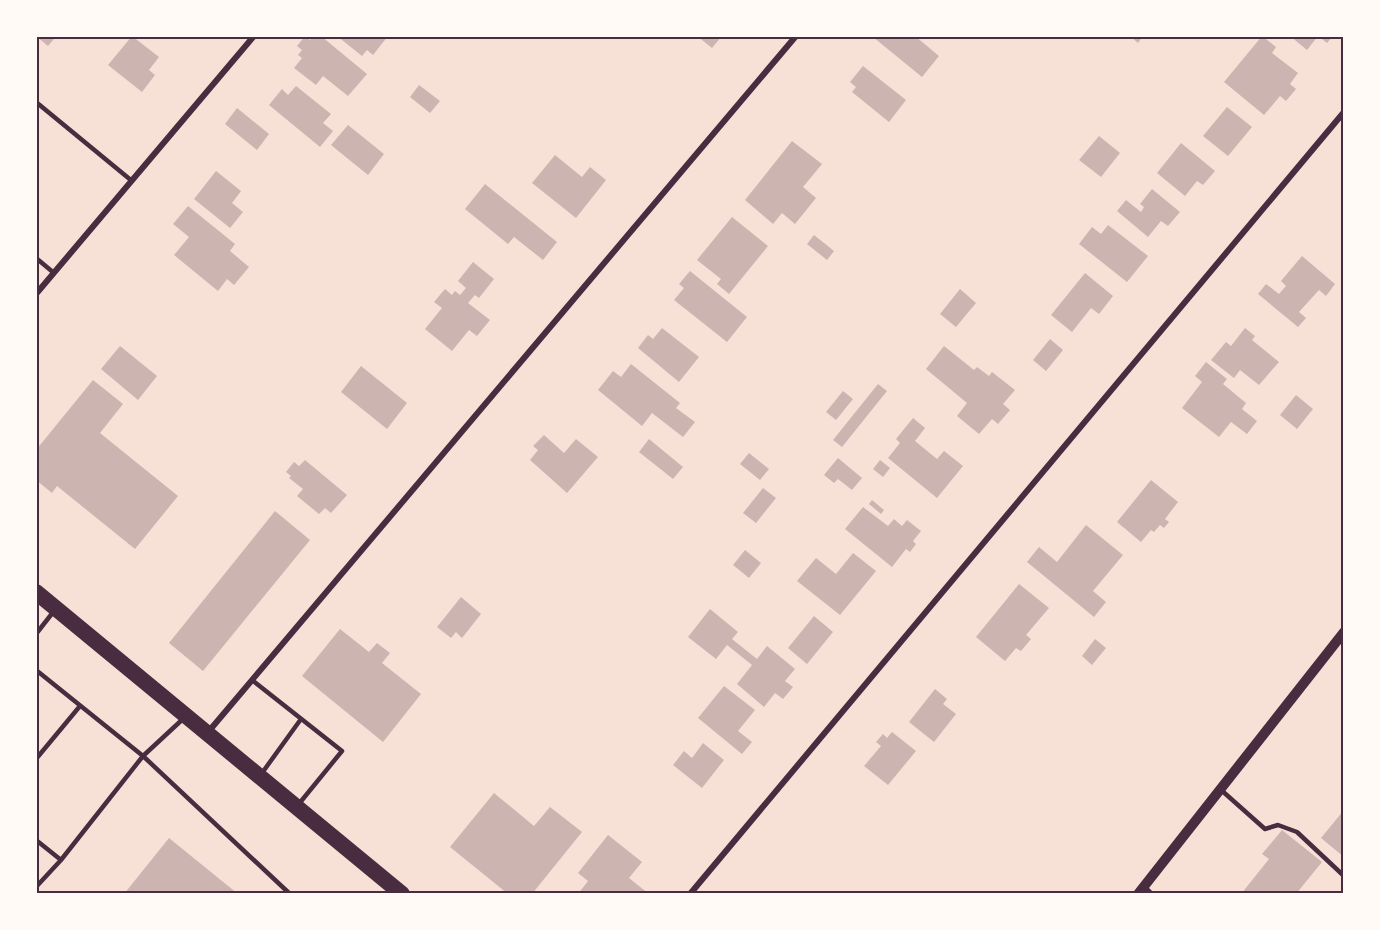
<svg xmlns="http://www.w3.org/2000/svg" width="1380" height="930" font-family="'Sofia Sans Condensed',sans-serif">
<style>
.building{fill:#ccb4b1}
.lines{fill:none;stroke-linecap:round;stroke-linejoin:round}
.service{stroke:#4a2c40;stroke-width:4.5}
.minor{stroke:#4a2c40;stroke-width:6}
.tertiary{stroke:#4a2c40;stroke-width:10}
.trunk{stroke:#4a2c40;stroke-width:16}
.neatline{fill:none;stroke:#4a2c40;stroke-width:2}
</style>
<rect width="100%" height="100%" fill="#f7e1d7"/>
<!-- building -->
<path class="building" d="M36,36h15l3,3 -6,7z
M132,36l27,21 -10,13 6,5 -13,17 -34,-27z
M305,36l5,4 3,-4h8l46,38 -19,22 -25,-20 -7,9 -22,-17 8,-10 -4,-3 4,-5 -5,-4z
M337,36h51l-15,19 -6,-5 -5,6z
M697,36h25l-10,12z
M874,36h41l24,20 -17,21 -49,-40z
M1130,36h13l-5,7z
M1262,36l14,11 -4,6 26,20 -8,11 6,5 -10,12 -6,-5 -16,19 -40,-33z
M1290,36h43l-6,7 -9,-7 -11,14z
M863,66l43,34 -17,22 -37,-30 4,-5 -6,-5z
M419,85l21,16 -10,12 -20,-16z
M296,86l35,28 -8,9 10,8 -13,16 -51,-42 13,-16 6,6z
M1227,107l25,20 -24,29 -25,-20z
M237,108l32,26 -12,16 -32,-26z
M348,125l36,29 -16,21 -37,-30z
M1099,136l21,17 -19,24 -22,-17z
M792,141l30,23 -19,23 13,11 -21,26 -13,-11 -9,11 -28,-24z
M1181,143l34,28 -12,14 -6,-4 -12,15 -28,-23z
M555,155l27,22 8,-10 16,13 -30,38 -44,-35z
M216,171l25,20 -9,12 11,9 -13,16 -36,-29z
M485,184l72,58 -14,18 -29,-23 -6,7 -43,-35z
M1152,189l28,23 -12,14 -7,-5 -13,16 -31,-26 9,-11 15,12 3,-5 -4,-3z
M188,206l47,38 -5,7 19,16 -15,18 -7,-6 -9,12 -44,-36 15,-18 -16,-13z
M732,217l36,29 -39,48 -12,-10 4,-5 -24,-19z
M1108,225l40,31 -21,26 -48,-38 13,-17 9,7z
M814,235l20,16 -7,9 -20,-16z
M1302,256l33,28 -9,12 -7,-6 -20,22 7,6 -8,9 -40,-33 8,-10 13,10 7,-8 -5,-5z
M473,262l21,17 -15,19 -4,-3 -7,8 22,17 -13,16 -8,-6 -17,21 -27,-22 17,-21 -8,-6 11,-13 7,6 3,-4 5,4 6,-7 -8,-7z
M690,271l57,46 -20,25 -53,-42 10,-12 -5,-4z
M1085,273l28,23 -14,18 -8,-6 -19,24 -21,-17z
M960,289l16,14 -20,24 -16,-13z
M662,328l37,29 -20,25 -41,-34 10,-13 5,4z
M1245,328l10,8 -3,4 27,22 -20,23 -19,-15 -6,8 -23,-18 15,-18 5,4z
M1050,339l13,11 -17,21 -13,-11z
M120,346l37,30 -19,24 -37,-31z
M944,346l30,24 3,-3 12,9 3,-4 23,18 -12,14 7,6 -12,14 -6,-5 -13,15 -22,-18 10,-13 -41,-34z
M1206,362l21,17 -4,5 23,19 -4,6 15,12 -10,13 -16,-12 -12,15 -37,-29 20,-26 -7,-6z
M631,364l49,39 -4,5 19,14 -12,15 -31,-24 -10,13 -44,-36 15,-19 8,6z
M361,366l46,37 -20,26 -46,-37z
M93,380l30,24 -23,29 78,63 -43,53 -78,-63 -5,7 -16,-13v-30z
M878,384l9,7 -45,56 -9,-7z
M843,391l10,8 -17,21 -10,-8z
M1296,395l17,14 -16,20 -17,-14z
M913,418l12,10 -10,13 22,18 7,-8 19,15 -26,32 -49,-40 12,-15 -4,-4z
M544,435l20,18 12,-14 22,18 -31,36 -37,-33 8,-10 -5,-4z
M649,439l34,28 -10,12 -34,-27z
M749,453l20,16 -9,11 -20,-16z
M838,458l24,20 -10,12 -14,-11 -4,4 -10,-8z
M305,460l42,35 -16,18 -6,-5 -6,6 -22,-18 6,-7 -14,-11 2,-2 -5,-4 8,-10 5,4z
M880,460l10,8 -7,9 -10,-8z
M1151,480l27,22 -13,17 4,3 -5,6 -4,-3 -6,7 -3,-2 -10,12 -24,-20z
M763,488l13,10 -20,25 -13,-10z
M872,500l12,10 -3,4 -12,-10z
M863,507l25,19 6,-7 8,7 5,-6 14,11 -8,10 3,3 -6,8 -4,-3 -14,18 -47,-38z
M275,511l35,29 -107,131 -34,-28z
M1086,525l37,30 -30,36 13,11 -12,15 -67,-55 12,-15 18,15z
M745,550l16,13 -12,15 -16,-13z
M853,553l23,18 -36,44 -43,-34 19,-23 20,16z
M1019,584l30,24 -23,27 5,4 -10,12 -5,-3 -11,13 -29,-24z
M461,597l20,17 -19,24 -6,-6 -5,6 -14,-11z
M710,609l28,23 -6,7 25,20 10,-13 28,23 -10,12 8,6 -10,12 -8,-6 -11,14 -27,-23 15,-19 -25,-20 -11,14 -28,-22z
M814,616l19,16 -26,32 -19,-16z
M340,629l29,23 8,-9 13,10 -8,10 39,31 -38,48 -81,-66z
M1095,639l11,9 -14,17 -10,-9z
M724,686l31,24 -17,21 14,11 -10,12 -44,-36z
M935,689l12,10 -4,5 13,10 -22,28 -25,-20z
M892,732l24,19 -28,34 -24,-19 17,-20 -5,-4 7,-8 4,4z
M703,743l21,17 -22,28 -29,-23 11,-14 8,7z
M494,793l40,33 16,-19 32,25 -50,62h-24l-58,-47z
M1344,810v47l-23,-19z
M1282,830l40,32 -26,32h-55l28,-35 -7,-5z
M608,835l34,27 -13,16 20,16h-71l10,-13 -10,-8z
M169,838l69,56h-114z"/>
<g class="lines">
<!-- service -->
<path class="service" d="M36,102l96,79
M36,258l18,15
M36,634l18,-23
M36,670l107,86 147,138
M252,680l90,71 -44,54
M36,759l44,-53
M262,773l39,-54
M1220,789l45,40 13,-4 19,7 47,44
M36,840l25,20
M1144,886l8,8
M36,887l25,-27 82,-104 41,-38"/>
<!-- minor -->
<path class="minor" d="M36,294l218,-258
M209,731l587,-695
M690,894l654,-782"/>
<!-- tertiary -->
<path class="tertiary" d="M1138,894l206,-262"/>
<!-- trunk -->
<path class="trunk" d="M36,592l366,302"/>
</g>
<!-- border -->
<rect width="1380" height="930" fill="none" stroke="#fffaf5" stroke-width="75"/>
<rect x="38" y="38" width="1304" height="854" class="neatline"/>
</svg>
